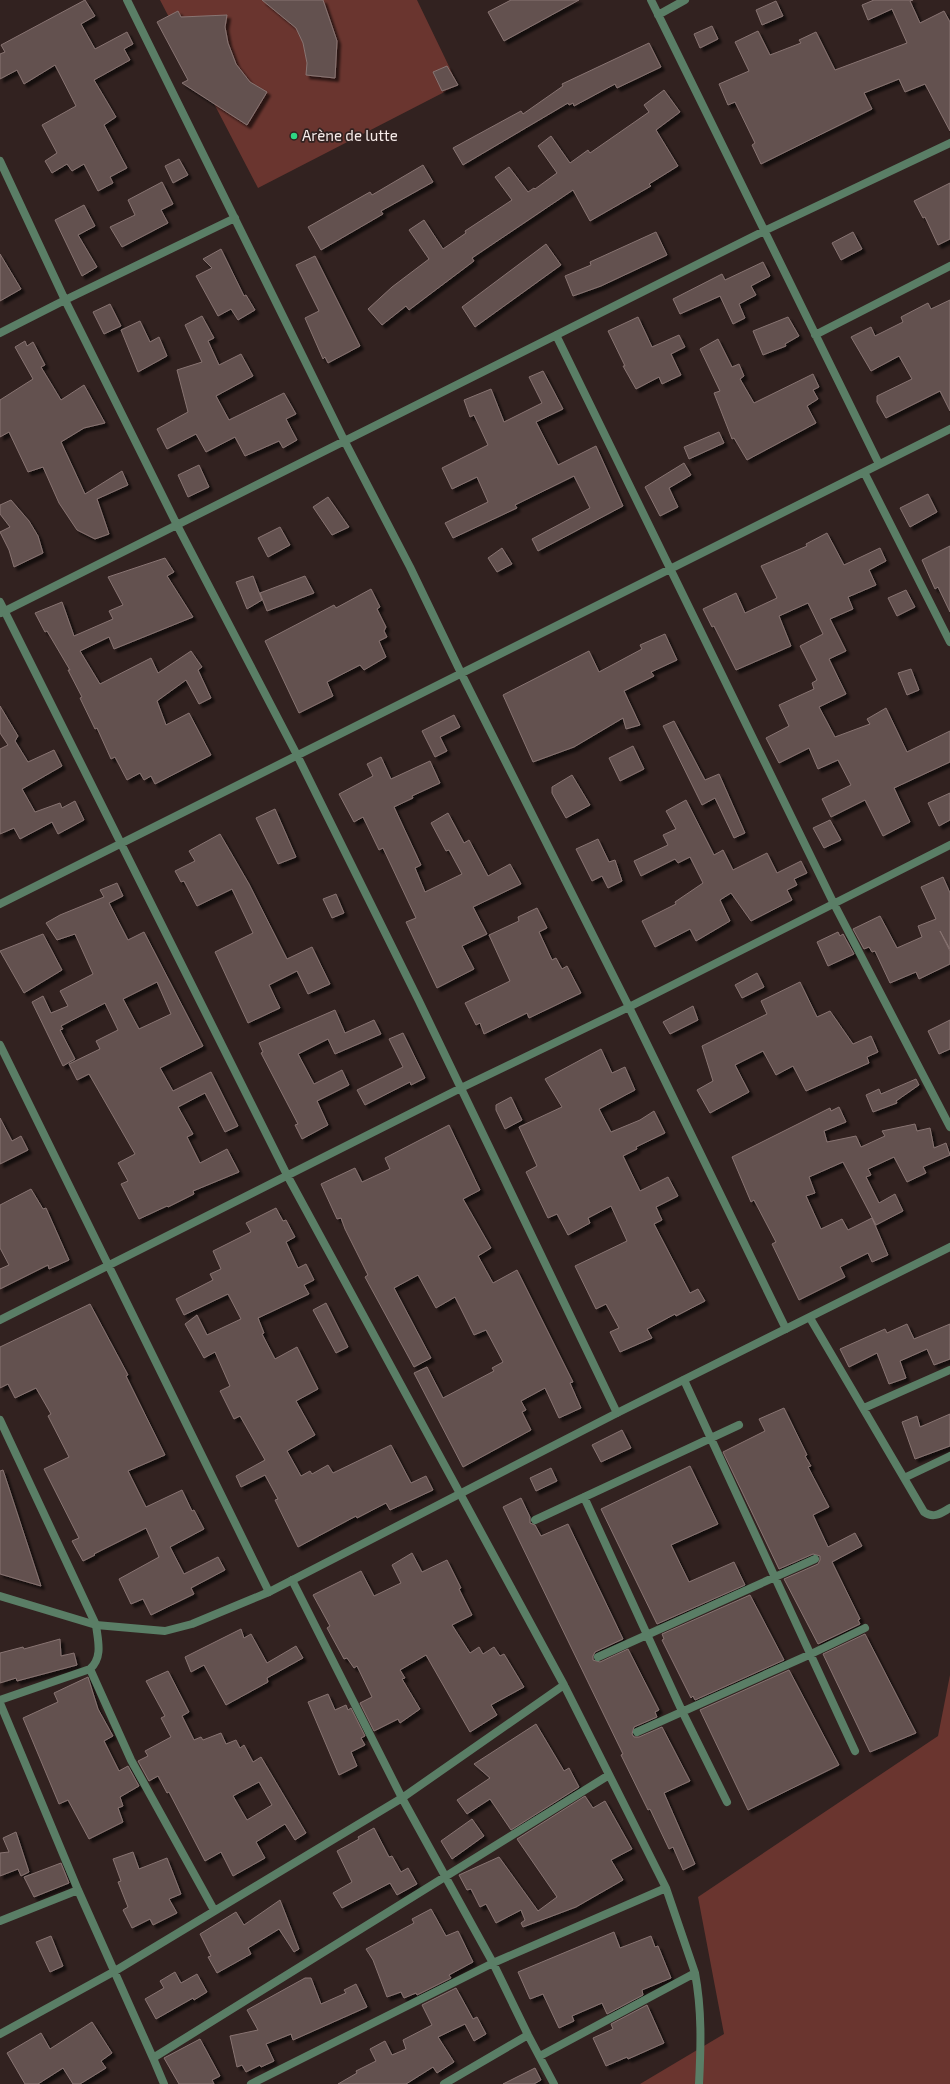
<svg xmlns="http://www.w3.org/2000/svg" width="950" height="2084" font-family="'Exo 2',sans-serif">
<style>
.green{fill:#6a352f}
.building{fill:#63514f;stroke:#887472;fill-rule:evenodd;filter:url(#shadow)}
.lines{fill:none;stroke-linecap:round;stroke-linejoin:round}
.minor{stroke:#5a7e66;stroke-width:8}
.tertiary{stroke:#5a7e66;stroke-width:8}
.poi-dot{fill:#2ed883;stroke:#322220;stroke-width:1.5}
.labels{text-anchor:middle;stroke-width:3.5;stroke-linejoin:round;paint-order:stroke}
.poi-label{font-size:15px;fill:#f6ebe9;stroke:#322220;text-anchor:start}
</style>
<defs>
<filter id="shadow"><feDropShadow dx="3.5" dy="3.5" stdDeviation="1" flood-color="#0009"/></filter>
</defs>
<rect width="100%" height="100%" fill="#322220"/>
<!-- green -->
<path class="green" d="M160,0h257l41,85 -200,103z
M950,1675v409h-310l84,-50 -26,-137 240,-161z"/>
<!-- building -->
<path class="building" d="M85,0l10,16 -14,8 14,25 32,-17 6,12 -9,5 6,11 -36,20 22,37 -12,8 23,43 -17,9 3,6 -15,8 -14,-27 -12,7 -5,-7 -15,9 -7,-12 12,-8 -15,-28 34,-19 -21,-41 -31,19 -7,-14 -17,9v-25l5,-2 -4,-7z
M262,0h61l14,41 -2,37 -29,-3 1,-12 -4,-20 -7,-15z
M511,0h68l-75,41 -16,-29z
M874,0h39l-3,1 10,22 24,-12 6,11v109l-25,-47 -20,8 -6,-13 -35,14 8,16 -111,55 -9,-19 3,-2 -20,-41 -7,3 -9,-21 30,-13 -14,-29 23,-11 12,24 31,-12 -2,-3 17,-8 19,38 72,-27 -15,-34 -24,11 -6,-15z
M776,1l7,15 -21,9 -6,-15z
M178,11l3,6 46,-2 -2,12 3,16 8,21 14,18 17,10 -20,33 -65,-42 6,-3 -31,-58z
M712,26l6,13 -18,9 -6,-14z
M649,43l12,24 -44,21 -2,-4 -41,22 -1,-3 -4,2 -1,-2 -105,62 -10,-17 68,-37 2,3 40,-28 -1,-2z
M447,66l11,19 -16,6 -9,-19z
M664,90l16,22 -24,18 22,36 -29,18 2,2 -61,35 -17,-31 -101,68 2,3 -65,49 -3,-4 -24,19 -14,-16 24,-22 37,-28 -20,-29 15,-10 19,29 23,-16 -1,-2 47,-31 -17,-23 14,-10 19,25 6,-4 1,1 22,-16 -19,-27 13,-10 19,27 18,-13 2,3 59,-41 -5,-7z
M179,159l9,16 -15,8 -8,-17z
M423,165l10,17 -52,29 2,3 -62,36 -13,-23 62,-35 2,3z
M162,182l11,22 -12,6 7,13 -46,24 -12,-20 25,-12 -7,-15z
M950,183v56l-12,6 -13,-28 -2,1 -9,-17z
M84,205l11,21 -17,9 19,32 -15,9 -27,-56z
M656,232l11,23 -66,31 -28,10 -8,-20 26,-11 -1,-3z
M853,232l9,17 -21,11 -9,-17z
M546,244l15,21 -86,62 -13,-20z
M221,249l23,47 2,-1 9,15 -17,10 -7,-11 -13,7 -22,-40 16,-8 -9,-9z
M0,254l21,35 -21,12z
M315,256l45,90 -32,17 -3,-6 -2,2 -18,-41 14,-7 -23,-46z
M763,262l7,14 -19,10 5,9 -17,9 6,14 -12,6 -13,-28 -40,18 -7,-15 49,-25 3,6z
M950,300v111l-10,-20 -54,27 -9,-16v-6l35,-17 -13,-23 -28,15 -20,-34 20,-10 4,9 28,-14 -2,-5 27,-14 3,6z
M110,304l11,22 -17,8 -11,-22z
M202,316l12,22 -6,3 11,24 22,-11 12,22 -37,20 13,24 55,-27 12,21 -10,5 11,21 -14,8 -4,-7 -34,15 -10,-19 -29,15 -10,-18 -29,15 -10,-20 31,-17 -11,-42 25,-8 -17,-37z
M638,317l14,30 27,-12 6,12 -14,7 10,21 -19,9 -3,-7 -23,12 -13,-23h2l-17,-35z
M788,317l11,19 -14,8 1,2 -23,9 -10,-24z
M140,321l10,21 9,-5 8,19 -29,16 -17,-42z
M718,339l14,28 7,-3 5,12 -4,3 14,24 59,-29 6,13 -6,3 5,9 -11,7 9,17 -69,37 -13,-22 -2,1 -18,-46 6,-2 -20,-42z
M25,341l2,5 6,-4 12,23 -4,2 20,33 23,-15 21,38 -21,5 -23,14 24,52 37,-23 6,14 -31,14 12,35 -14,5 -18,-9 -18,-27 -16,-36 -15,5 -19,-40 -9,5v-37l33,-21 -18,-32z
M543,371l20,38 -27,13 22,43 38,-19 27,60 -85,45 -6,-12 58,-31 -16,-32 -59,29 2,3 -64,30 -8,-15 43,-21 -11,-25 -25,12 -10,-21 46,-23 -14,-30 -4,2 -6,-17 27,-11 13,33 38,-19 -13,-26z
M719,432l5,11 -35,16 -5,-12z
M684,463l7,12 -22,13 9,19 -18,9 -15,-29z
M199,465l10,22 -21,10 -10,-22z
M928,494l9,18 -27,15 -10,-19z
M328,497l21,30 -17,8 -19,-28z
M11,500l18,21 9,15 5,17 -29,14 -5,-17 -9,-18 10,-5 -10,-13v-9z
M280,527l10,18 -22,12 -10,-19z
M827,533l17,32 36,-17 6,13 -17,9 7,15 -28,12 5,12 -23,10 16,32 -17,8 17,35 -27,13 16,30 35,-13 -3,-5 19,-11 21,44 43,-21v31l-56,26 16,34 -27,14 -18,-36 -34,17 -9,-18 29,-14 -13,-25 -20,9 -9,-21 -30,15 -13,-25 23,-12 -10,-21 35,-16 -2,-6 5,-3 -17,-34 23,-12 -15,-31 -29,13 12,30 -55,24 -22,-44 -2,1 -9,-18 33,-16 9,20 32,-15 -16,-32 46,-20 -1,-2z
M950,546v66l-12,-25 -3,2 -13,-29z
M502,548l10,16 -15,8 -9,-14z
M165,558l9,14 -7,4 26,41 -79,32 -5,-12 -29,14 20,33 51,-26 7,15 33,-22 11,16 -4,3 13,28 -12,6 -13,-24 -29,21 9,24 23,-12 22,42 -56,29 -4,-8 -7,4 -4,-7 -13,7 -12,-23 -4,2 -14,-31 -2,1 -15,-31 2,-1 -14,-27h2l-23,-39 -2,1 -10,-19 27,-11 12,34 39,-17 -4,-8 14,-6 -15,-28z
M253,576l9,24 -15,9 -11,-27z
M305,576l9,17 -47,18 -7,-18z
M371,589l9,18 -3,2 9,18 -2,4 3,6 -8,4 7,16 -22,13 -4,-5 -33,17 6,14 -34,17 -34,-72 69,-36 2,3z
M906,590l9,17 -18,9 -9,-18z
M665,634l12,26 -26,12 3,4 -30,15 16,34 -14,4 -3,-11 -49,29 -41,15 -30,-67 86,-44 10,21 43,-23 -2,-4z
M911,669l8,21 -12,5 -9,-22z
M0,706l18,30 -3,5 13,21 26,-12 8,16 -40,23 13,23 25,-9 2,5 13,-7 9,19 -26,14 -6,-12 -32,17 -6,-11 -14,6v-85l8,-4 -8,-12z
M454,715l6,12 -20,10 7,14 -12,6 -13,-26z
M674,721l31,59 14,-6 26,59 -11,5 -19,-40 -13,7 -39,-79z
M633,746l11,23 -24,12 -11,-23z
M381,757l10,22 39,-18 10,22 -28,13 1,2 -19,9 27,58 -6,3 10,24 37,-18 -13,-24 -3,1 -15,-28 17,-10 16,30 5,-3 19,36 22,-12 11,20 -48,23 14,27 -25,12 12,23 -37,19 -31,-66 10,-4 -33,-70 -4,2 -16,-33 -9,5 -15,-28 34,-18 -6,-12z
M572,775l18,30 -24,13 -14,-25v-6z
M950,793v27l-11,6 -11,-23z
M686,800l28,55 9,-5 10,20 34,-17 10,20 24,-12 6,12 -13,6 3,6 -10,5 5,10 -41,21 -20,-28 -11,7 10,21 -34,20 -6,-12 -35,18 -13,-26 34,-17 -1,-2 28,-19 -13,-26 -12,6 -3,-4 -34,17 -7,-15 34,-16 -5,-10 13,-6 -10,-18z
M275,809l21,48 -18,7 -22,-46z
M830,820l11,20 -17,8 -11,-20z
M220,834l29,50 38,75 25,-12 18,37 -22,10 -11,-23 -28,14 11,23 -32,15 -33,-71 38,-19 -21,-44 -35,17 -13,-25 -3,1 -6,-11 20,-10 -6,-10z
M598,839l11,23 6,-2 7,21 -14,7 -6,-12 -10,5 -16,-32z
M943,877l7,16v56l-10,-18 10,20v13l-31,15 -3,-7 -26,11 -15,-32 -3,1 -3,-5 -5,2 -11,-20 27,-13 17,32 25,-11 -4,-11 18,-7 -15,-32z
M117,883l6,13 -14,7 19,37 16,-8 59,114 -43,22 13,23 38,-19 27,54 -13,6 -20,-39 -27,14 15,27 -6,3 13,26 27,-14 12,23 -46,19 1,3 -26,13 -1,-1 -28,13 -18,-35 7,-3 -10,-18 17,-9 -46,-80 -12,6 -8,-16 31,-15 -4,-8 22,-11 -13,-27 -44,23 2,3 -3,1 15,29 -12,7 -31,-64 11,-6 8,17 17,-7 -8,-15 33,-17 -18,-40 -18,6 -11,-17 14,-8 44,-18 -4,-7zM157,982l14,32 -32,15 -16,-30z
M336,894l8,19 -12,5 -9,-19z
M537,908l10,20 -8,4 13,28 4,-2 6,11 5,-3 14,27 -52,25 -2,-5 -43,21 -4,-11 -4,2 -11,-22 45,-22 -21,-46 30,-14 -1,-4z
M838,932l2,4 3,-2 11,20 -26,12 -11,-24z
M43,934l19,36 -38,23 -24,-42z
M757,973l7,14 -22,11 -7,-13z
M800,982l17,35 13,-6 23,33 18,-8 7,16 -11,5 2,6 -63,28 -13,-25 -17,9 -13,-24 -28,14 14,27 -39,21 -13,-23 16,-9 -11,-35 65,-32 -6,-13z
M693,1006l5,14 -28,14 -7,-12z
M335,1010l10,23 29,-13 7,14 -46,20 -7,-15 -30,15 16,30 28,-14 7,15 -32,16 11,24 -26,14 -7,-14 3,-1 -37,-71 2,-1 -4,-9z
M950,1020v29l-11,5 -11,-23z
M403,1033l22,45 -14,7 -1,-3 -45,23 -8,-15 46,-23 -14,-28z
M601,1049l11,24 13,-6 10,23 -36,19 12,23 29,-12 14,-9 11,22 -29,14 1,2 -14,7 17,35 28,-14 10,19 -22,11 6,13 -8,4 36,69 8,-4 7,12 -29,15 -1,-2 -28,15 5,9 -32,14 -10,-20 9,-4 -13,-24 -10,5 -21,-43 52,-25 -16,-35 -23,12 2,5 -22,12 -11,-21 -9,4 -22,-46 11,-6 -18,-39 43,-20 -17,-28z
M916,1079l3,6 -23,16 1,2 -24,9 -7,-17 13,-6 2,5z
M511,1097l11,23 -17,9 -9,-19v-5z
M839,1107l7,15 -22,9 3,11 29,-6 5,11 24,-11 -3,-5 33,-7 2,7 13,-3 4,20 12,-5 4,12 -27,12 3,6 -19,9 -13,-25 -26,12 3,6 -5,2 13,26 16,-9 8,17 -27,14 -33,-63 -34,15 6,16 -9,3 15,33 21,-10 6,11 24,-12 16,37 -16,7 -4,-9 -28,14 5,10 -46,23 -27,-56 4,-2 -22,-42 -3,2 -19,-45 98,-49 1,3z
M0,1118l12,23 9,-5 7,14 -28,14z
M449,1125l31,65 -17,9 28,49 -13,8 15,27 24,-13 56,112 -3,1 11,25 -22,10 -14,-30 -24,13 5,9 -4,2 9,18 -68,37 -49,-94 13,-6 16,31 51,-27 -2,-3 11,-6 -17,-32 -12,5 -19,-38 -19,11 -18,-33 -24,13 37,70 -17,9 -49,-90 3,-2 -23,-46 -4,-11 -4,1 -16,-35 34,-16 7,14 28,-13 -5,-11z
M31,1189l12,20 3,-1 23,52 -20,9 -1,-4 -48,24v-20l9,-4 -9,-17v-43z
M276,1208l7,13 3,-1 9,17 -9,5 12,26 8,-4 8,16 -10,5 5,9 -51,24 6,15 -2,1 13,25 22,-12 21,42 -22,12 19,34 -28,16 14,25 9,-5 2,3 16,-9 5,8 58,-28 20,38 15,-7 7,14 -43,20 -4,-7 -29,15 -1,-2 -58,31 -23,-47 3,-1 -13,-24 -24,12 -5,-11 29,-16 -25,-44 -6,3 -14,-28 10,-5 -15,-34 -11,6 -19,-34 12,-9 10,20 34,-16 -13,-25 -44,21 -8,-16 37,-19 -3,-6 11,-5 -8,-18 38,-19 -5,-9z
M326,1303l22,44 -12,6 -23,-43z
M90,1304l38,71 -2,1 39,79 -37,16 18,36 36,-17 10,21 2,-1 10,19 -34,18 14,27 34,-17 7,13 -34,18 3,6 -43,21 -8,-16 -12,5 -12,-25 40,-22 -13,-29 -52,26 1,1 -12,6 -11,-20 7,-3 -35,-69 25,-12 -21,-41 3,-2 -15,-26 -21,10 -7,-14 -8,4v-41z
M907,1324l7,15 36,-15v35l-16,6 -7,-16 -27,12 6,17 -17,6 -12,-31 -28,14 -9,-18 45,-20 2,4z
M784,1408l23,47 -2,1 6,10 -3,1 21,40 -16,8 15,32 27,-14 7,13 -30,16 28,57 -2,1 2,4 -42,20 -34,-65 34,-15 2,-4v-4l-7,-2 -34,15 -56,-117 42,-21 -6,-12z
M950,1414v32l-35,13 -13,-37 15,-6 3,11z
M622,1430l9,18 -30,14 -9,-17z
M690,1466l28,58 -47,21 18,37 45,-20 11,23 -88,39 -56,-115z
M551,1468l6,13 -21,10 -6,-13z
M3,1470l38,116 -41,-12v-103z
M521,1498l9,19v6l5,2 6,11 27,-12 55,115 -28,13 -2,4v4l7,2 28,-13 31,61 -4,2 2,5 -23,10 -2,7 2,3h5l23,-10 28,54 -26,12 31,71 -12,6 -10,-23 -4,2 -19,-40 -2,1 -27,-55 2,-1 -120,-247z
M412,1553l10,19 25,-12 14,28 -2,1 13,26 -20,10 18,28 9,-6 4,7 11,-7 6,9 4,-2 20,33 -33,18 6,10 -27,17 -44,-77 -26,15 5,8 -3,1 18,30 -20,14 -2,-4 -24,12 -14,-28 12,-6 -15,-31 -3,2 -7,-10 -3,1 -17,-31 3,-2 -17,-31 48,-24 13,25 27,-13 -9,-18z
M750,1595l34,65 -89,40 -2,-4 -2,2 -29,-58 2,-1 -2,-5z
M241,1629l3,9 7,-4 16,29 29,-17 7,12 -36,20 1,4 -42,23 -22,-40 -13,7 -6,-15z
M865,1634l51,99 -46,19 -47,-98z
M60,1639l1,17 13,-3 3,12 -60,16 -1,-3 -16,5v-30l23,-6 1,2z
M789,1670l50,95 -91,45 -48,-100z
M168,1671l21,41 -7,4 12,24 7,-3 2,3 18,-7 5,11 10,-4 4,8 4,-3 9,17 8,-5 45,76 -11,7 -10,-16 -29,18 9,16 -32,18 -12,-24 -16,9 -36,-69 -2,1 -9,-17 -9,5 -11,-20 10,-5 -3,-5 26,-14 -10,-19 4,-2 -19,-35zM259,1782l13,23 -25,15 -14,-24z
M88,1677l10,32 15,27 -9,5 15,30 9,-5 11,20 -19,11 3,9 -5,2 5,14 -34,17 -21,-39 -9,4 -36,-86 35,-16 -4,-9z
M328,1694l7,16 11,-5 2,5 3,-2 14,28 -4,2 4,7 -14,7 6,14 -18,9 -31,-73z
M536,1724l28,47 5,-3 10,19 -68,43 -21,-31 -23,15 -10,-14 33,-22 -16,-14z
M585,1796l8,12 12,-7 27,48 -21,11 12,20 -47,27 -53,20 -2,-4 4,-3 -4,-10 -25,13 -10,-19 -6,3 -9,-18 -4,1 -8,-15 40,-18 39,54 19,-14 -40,-58z
M472,1819l12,17 -32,23 -11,-18z
M374,1828l15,29 3,-1 9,16 7,-4 9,16 -20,11 -7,-12 -48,25 -9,-15 19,-11 -15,-31 22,-12 -1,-2z
M16,1832l13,40 -8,4 -3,-7 -18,7v-23l9,-1 -6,-14z
M133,1852l6,17 28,-11 14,36 -12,5 8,14 -24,12 -3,-6 -18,9 -9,-18 5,-3 -10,-25 3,-1 -8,-22z
M61,1863l8,20 -35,14 -10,-20z
M280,1900l19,49 -5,3 -15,-23 -31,19 3,6 -34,19 -9,-16 3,-1 -11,-22 36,-22 8,13z
M431,1909l15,27 12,-5 15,31 -24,13 2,3 -34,17 -1,-2 -12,5 -3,-6 -14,5 -14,-37 -7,-11 48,-26 -2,-4z
M614,1932l6,16 31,-12 4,11 3,-1 13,32 -29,12 1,5 -36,19 -5,-11 -30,13 2,5 -15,7 -16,-34 -13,5 -12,-27z
M51,1936l12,30 -13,6 -14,-30z
M175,1972l6,11 16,-9 10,18 -13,8 -1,-2 -37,21 -11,-20 19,-11 -4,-7z
M305,1978h6l10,26 25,-11 -2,-3 12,-6 11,23 -74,33 -2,-6 -25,10 8,17 -13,6 -1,-2 -14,7 -4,-7 -5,2 -7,-31 28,-6 -11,-20z
M456,1988l17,31 4,-2 9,17 -12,7 -9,-17 -27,13 16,25 -17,11 -4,-6 -27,17h-68l19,-11 -1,-2 20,-10 -6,-12 15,-8 7,14 14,-6 -3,-9 29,-15 -10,-20z
M647,2005l17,38 -36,16 -1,-2 -21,9 -13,-28 20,-9 -2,-5z
M92,2022l20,31 -11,8 5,7 -26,16h-7l-10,-16 -25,16h-13l-18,-31 34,-20 9,16z
M200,2039l20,37 -8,4 2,4h-35l-15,-26z
M535,2068l6,12 -7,4h-31z"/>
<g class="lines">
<!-- minor -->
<path class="minor" d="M127,0l217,440 66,127 51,106 168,334 157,322
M651,0l228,464
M658,15l27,-15
M0,161l65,139 112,225 120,230 122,246 198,412
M0,333l65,-33 170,-82
M556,335l277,567 117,225
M815,335l135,-69
M864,472l86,170
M0,602l287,573 277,510 102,203 29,85 -155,83
M1,613l763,-382 186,-88
M0,904l950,-475
M0,1045c91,182 179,365 269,547
M810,1318l114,194c10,7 17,1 26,-4
M0,1320l461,-232 168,-81 321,-162
M684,1380l171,371
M864,1408l86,-38
M0,1420l96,205c2,16 7,32 -6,44l-90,31
M904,1478l46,-22
M584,1497l98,214 45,91
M535,1520l204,-95
M292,1580l110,218 91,165 35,72 26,49
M598,1657l217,-98
M90,1669l41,91 83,150
M0,1703l78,187 75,168
M637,1732l174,-78 54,-26
M0,1921l78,-31
M695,1973c7,37 6,73 4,111
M0,2034l115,-63 287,-173 162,-113
M164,2084l-11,-26 456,-283
M251,2084l242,-121 173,-75
M444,2084l84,-49"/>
<!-- tertiary -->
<path class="tertiary" d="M0,1596l96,29 69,6 27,-7 77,-32 348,-179 333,-166"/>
</g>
<!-- markers -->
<circle class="poi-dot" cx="294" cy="136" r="4"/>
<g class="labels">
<!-- poi labels -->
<g class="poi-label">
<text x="302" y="141">Arène de lutte</text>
</g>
</g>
</svg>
